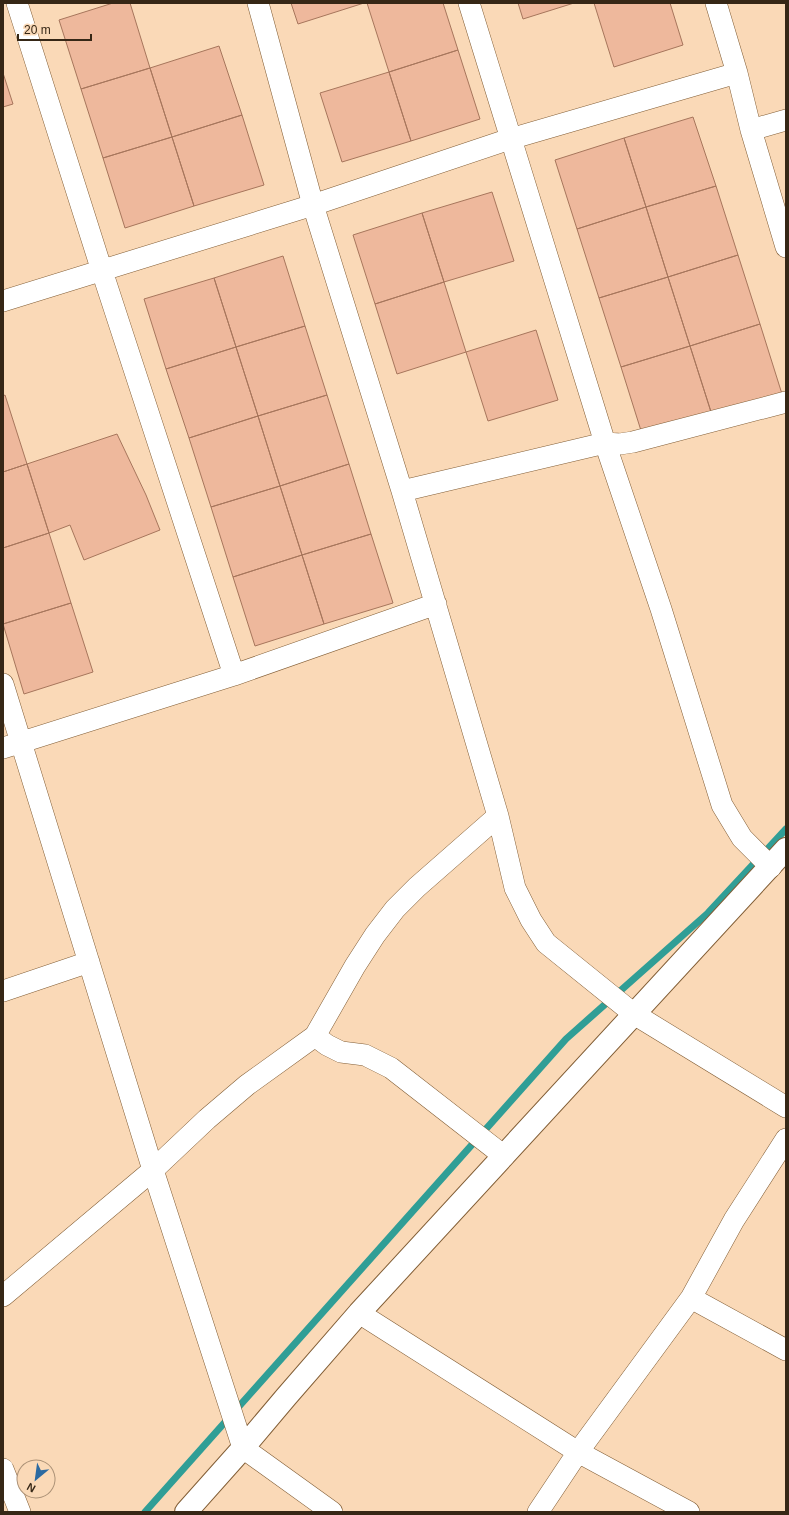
<svg xmlns="http://www.w3.org/2000/svg" width="789" height="1515" font-family="Arial,sans-serif">
<style>
.lines{fill:none;stroke-linecap:round;stroke-linejoin:round}
.stream{stroke:#309e96;stroke-width:7}
.building{fill:#eeb89c;stroke:#a7765c}
.minor-casing{stroke:#825e36;stroke-width:22}
.tertiary-casing{stroke:#825e36;stroke-width:24}
.minor{stroke:#fff;stroke-width:21}
.tertiary{stroke:#fff;stroke-width:22}
</style>
<rect width="100%" height="100%" fill="#fad9b7"/>
<g class="lines">
<!-- stream -->
<path class="stream" d="M145,1512l421,-473 142,-126 78,-84"/>
</g>
<!-- building -->
<path class="building" d="M113,3h17l20,65 -69,21 -22,-69z
M291,3h73l-66,21z
M367,3h76l15,47 -69,22z
M518,3h56l-51,16z
M594,3h76l13,42 -69,22z
M219,46l23,69 -70,22 -22,-69z
M458,50l22,69 -69,22 -22,-69z
M150,68l22,69 -69,21 -22,-69z
M389,72l22,69 -69,21 -22,-69z
M3,73l10,31 -10,3z
M242,115l22,70 -70,21 -22,-69z
M693,117l23,69 -70,21 -22,-69z
M172,137l22,69 -69,22 -22,-70z
M624,138l22,69 -69,22 -22,-69z
M716,186l22,69 -70,22 -22,-70z
M492,192l22,69 -70,21 -22,-69z
M646,207l22,70 -69,21 -22,-69z
M422,213l22,69 -69,22 -22,-69z
M738,255l22,69 -70,22 -22,-69z
M283,256l22,70 -69,21 -22,-69z
M668,277l22,69 -69,21 -22,-69z
M214,278l22,69 -70,22 -22,-70z
M444,282l22,70 -69,22 -22,-70z
M760,324l22,70 -70,21 -22,-69z
M305,326l22,69 -69,21 -22,-69z
M536,330l22,70 -70,21 -22,-69z
M690,346l22,69 -69,22 -22,-70z
M236,347l22,69 -69,22 -23,-69z
M5,395l22,69 -24,8v-76z
M327,395l22,69 -69,22 -22,-70z
M258,416l22,70 -69,21 -22,-69z
M117,434l29,61 14,35 -76,30 -14,-35 -21,8 -22,-69z
M27,464l22,69 -46,15v-76z
M349,464l22,70 -69,21 -22,-69z
M280,486l22,69 -69,22 -22,-70z
M49,533l22,70 -68,21v-76z
M371,534l22,69 -69,21 -22,-69z
M302,555l22,69 -69,22 -22,-69z
M71,603l22,69 -69,22 -21,-70z"/>
<g class="lines">
<defs>
<path id="minor" d="M17,3l85,268 132,404
M258,3l55,202 89,286 96,325 17,72 16,32 15,23 88,71 152,93
M469,3l136,440 56,166 61,196 20,33 29,29
M716,3l21,70 14,57 35,117
M751,130l35,-10
M3,301l310,-96 197,-66 227,-66
M402,491l203,-48 15,1 13,-2 153,-40
M3,684l150,486 90,278 89,64
M3,748l231,-73 202,-71
M3,991l86,-29
M315,1036l12,9 14,7 24,3 26,13 113,88
M3,1296l150,-126 54,-51 40,-34 68,-49 40,-70 20,-31 20,-26 22,-22 81,-71
M691,1298l95,52
M359,1313l219,139 111,60
M3,1469l17,43
M538,1512l40,-60 113,-154 43,-78 52,-81"/>
<path id="tertiary" d="M186,1512l57,-64 43,-51 73,-84 427,-464"/>
</defs>
<!-- minor casing -->
<use href="#minor" class="minor-casing"/>
<!-- tertiary casing -->
<use href="#tertiary" class="tertiary-casing"/>
<!-- minor -->
<use href="#minor" class="minor"/>
<!-- tertiary -->
<use href="#tertiary" class="tertiary"/>
</g>
<!-- border -->
<rect width="789" height="1515" fill="none" stroke="#362716" stroke-width="8"/>
<!-- north arrow -->
<g transform="translate(36 1479) rotate(209)"><circle r="19" fill="#fad9b7" stroke="#ac9277"/>
<path d="M0-3L7 15L0 10L-7 15Z" fill="#2c6aa1"/>
<text y="-6" font-size="11" font-weight="bold" text-anchor="middle" fill="#362716">N</text>
</g>
<!-- scale -->
<path d="M18 34v6h73v-6" fill="none" stroke="#362716" stroke-width="2"/>
<text x="24" y="34" font-size="12" fill="#362716" stroke="#fad9b7" stroke-width="3" paint-order="stroke">20 m</text>
</svg>
